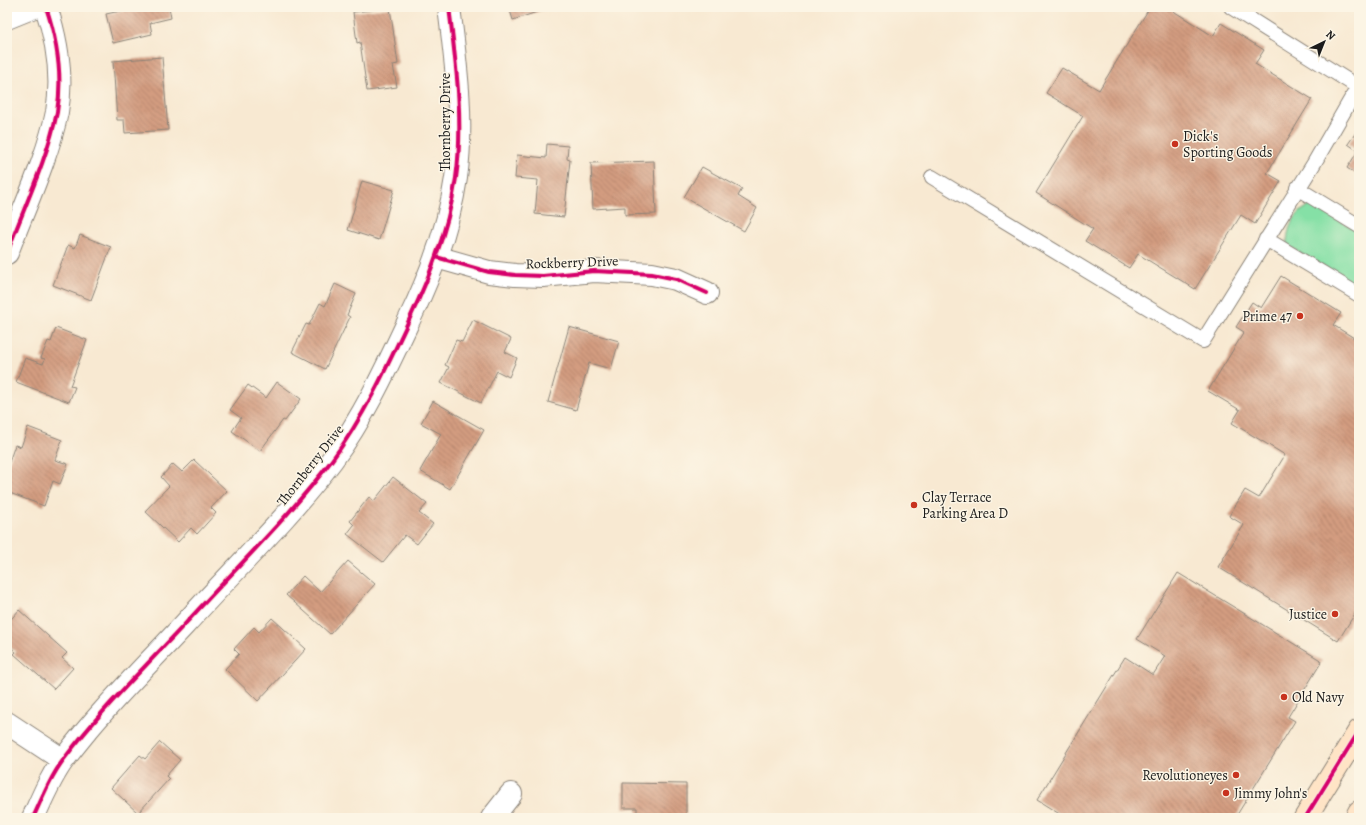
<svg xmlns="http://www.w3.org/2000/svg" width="1366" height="825" font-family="Alegreya,serif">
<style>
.park{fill:#85e0a6;stroke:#507e61}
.building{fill:url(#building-back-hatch)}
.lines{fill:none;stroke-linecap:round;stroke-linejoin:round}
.lane-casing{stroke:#8a8277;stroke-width:16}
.street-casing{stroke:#8a8277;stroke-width:24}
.secondary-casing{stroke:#8a8277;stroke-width:24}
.lane{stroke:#fff;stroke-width:14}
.street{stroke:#fff;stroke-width:22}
.secondary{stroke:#ffe4c6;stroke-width:22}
.cycleway-casing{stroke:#fcf5e5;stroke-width:6}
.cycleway{stroke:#d6006c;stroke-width:4}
.poi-dot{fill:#c8321e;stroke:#fcf5e5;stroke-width:1.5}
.labels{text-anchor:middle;stroke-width:3;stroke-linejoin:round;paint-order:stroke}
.street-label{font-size:14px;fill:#1c1c1c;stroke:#fcf5e5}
.poi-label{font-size:14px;fill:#1c1c1c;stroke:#fcf5e5;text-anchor:start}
</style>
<defs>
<pattern id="building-back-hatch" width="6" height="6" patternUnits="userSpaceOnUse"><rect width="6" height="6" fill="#d39c80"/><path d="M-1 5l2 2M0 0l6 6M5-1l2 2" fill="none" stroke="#aa7e68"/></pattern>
</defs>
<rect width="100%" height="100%" fill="#fcf5e5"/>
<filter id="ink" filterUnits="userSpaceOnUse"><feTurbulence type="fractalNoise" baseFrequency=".025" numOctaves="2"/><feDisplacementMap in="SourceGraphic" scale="8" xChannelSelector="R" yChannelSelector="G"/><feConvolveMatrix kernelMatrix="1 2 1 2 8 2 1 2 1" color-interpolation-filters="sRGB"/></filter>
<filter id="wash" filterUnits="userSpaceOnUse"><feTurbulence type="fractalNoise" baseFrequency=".012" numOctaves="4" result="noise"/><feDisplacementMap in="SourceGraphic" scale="16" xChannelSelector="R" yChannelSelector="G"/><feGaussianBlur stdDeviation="0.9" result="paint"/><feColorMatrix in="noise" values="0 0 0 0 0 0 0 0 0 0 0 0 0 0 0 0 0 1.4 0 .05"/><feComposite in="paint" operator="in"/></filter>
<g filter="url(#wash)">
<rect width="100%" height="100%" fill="#f8e9d2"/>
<!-- park -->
<path class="park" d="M1313,204l46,28v56l-72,-43c0,-20 8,-33 26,-41z"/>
<g id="blocks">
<!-- building -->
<path class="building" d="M125,7h44l2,11 -21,5 2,11 -39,9 -7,-29 19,-4z
M509,7h43l-39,13z
M1150,7h17l46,29 8,-13 43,27 -9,14 57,35 -45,74 14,8 -26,43 -14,-9 -46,74 -57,-35 -9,14 -44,-27 8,-12 -57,-36 47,-77 -37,-23 16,-25 37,22z
M390,8l8,56 -5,1 4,22 -30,4 -7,-49 -3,1 -4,-31z
M162,57l6,73 -43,3 -1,-13h-7l-4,-59z
M1359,128v48l-12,-8 11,-17 -10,-7z
M547,144l21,2 -1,13 3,1 -6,57 -29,-3 3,-34 -23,-2 2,-23 29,3z
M654,161l2,53 -31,1v-8l-32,2 -2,-46z
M702,167l40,22 -4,7 19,12 -13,23 -60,-34z
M362,181l32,9 -15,50 -31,-10z
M80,235l31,12 -20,53 -38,-15 15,-40 7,3z
M1281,276l60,37 -8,12 26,16v266l-21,34 -120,-74 26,-42 -15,-9 16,-26 14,8 26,-43 -53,-32 8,-13 -32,-19 36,-59 -8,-5 16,-25 9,6z
M335,284l21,10 -9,21 3,2 -25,52 -33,-17 14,-28 3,1 11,-22 5,3z
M473,320l38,19 -6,13 12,6 -8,19 -12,-6 -16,32 -40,-20 8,-16 -4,-2 11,-25 6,2z
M569,327l50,14 -8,28 -22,-6 -13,47 -28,-8z
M56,328l31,12 -17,46 5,1 -6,15 -53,-20 9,-24 18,6 2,-5 -4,-1 7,-17 3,1z
M277,382l24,17 -16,22 -2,-1 -23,31 -28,-20 9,-13 -11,-8 18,-25 18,13z
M433,401l51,29 -34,59 -30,-18 21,-37 -20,-11z
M28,427l34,13 -7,20 13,4 -8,20 -7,-3 -9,25 -37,-14v-31l2,1 6,-17 6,2z
M194,460l33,31 -16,17 5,5 -19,21 -6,-6 -13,14 -33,-31 24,-25 -8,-9 12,-13 9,8z
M393,477l34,27 -8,9 14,11 -16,20 -12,-9 -22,27 -36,-28 7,-9 -4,-4 19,-24 5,4z
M348,561l27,23 -45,50 -44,-39 17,-19 17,16z
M1178,573l144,88 -34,56 7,4 -60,97h-169l-29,-18 88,-143 28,18 12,-19 -28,-17z
M19,610l48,43 -5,5 11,10 -19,21 -40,-35 2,-2 -9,-8v-20z
M272,618l34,31 -48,52 -33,-32 14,-15 -5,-5 20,-22 5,5z
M160,742l20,18 -14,16 3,3 -31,34 -27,-25 29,-33 5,4z
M623,783l63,1v34h-49v-10h-14z"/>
</g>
</g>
<g filter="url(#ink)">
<use href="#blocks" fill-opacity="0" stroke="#8a8277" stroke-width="1"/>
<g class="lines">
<defs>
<path id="lane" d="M932,177l271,164 110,-176 45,-78 -127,-80
M1297,188l62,38
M1266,239l93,56"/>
<path id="street" d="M7,18l27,-11
M7,253c16,-43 41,-96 50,-141 6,-35 0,-72 -11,-105
M436,257l53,15 26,3 28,1 51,-5 58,3 24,5 31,14
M7,723l56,37
M33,818c9,-20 18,-42 31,-59 36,-48 80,-91 121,-135 49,-54 103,-106 147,-164 32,-43 55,-93 78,-142 21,-44 39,-91 46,-140 8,-57 0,-114 -7,-171
M492,818l19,-24"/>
<path id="secondary" d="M1305,818l54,-87
M1356,818l3,-6"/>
</defs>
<!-- lane casing -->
<use href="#lane" class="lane-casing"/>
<!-- street casing -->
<use href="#street" class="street-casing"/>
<!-- secondary casing -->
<use href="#secondary" class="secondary-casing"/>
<!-- lane -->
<use href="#lane" class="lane"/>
<!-- street -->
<use href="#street" class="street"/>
<!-- secondary -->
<use href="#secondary" class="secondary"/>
<defs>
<path id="cycleway" d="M7,253c16,-43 41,-96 50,-141 6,-35 0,-72 -11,-105
M436,257l53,15 26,3 28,1 51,-5 58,3 24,5 31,14
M33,818c9,-20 18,-42 31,-59 36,-48 80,-91 121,-135 49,-54 103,-106 147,-164 32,-43 55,-93 78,-142 21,-44 39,-91 46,-140 8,-57 0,-114 -7,-171
M1305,818l54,-87"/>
</defs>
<!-- cycleway casing -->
<use href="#cycleway" class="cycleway-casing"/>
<!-- cycleway -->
<use href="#cycleway" class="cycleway"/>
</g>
</g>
<!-- markers -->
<g class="poi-dot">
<circle cx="1175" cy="144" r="4"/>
<circle cx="1300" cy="316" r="4"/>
<circle cx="914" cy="505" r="4"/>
<circle cx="1335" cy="614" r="4"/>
<circle cx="1284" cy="697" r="4"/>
<circle cx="1236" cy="775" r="4"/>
<circle cx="1226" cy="793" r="4"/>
</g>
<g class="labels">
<!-- street labels -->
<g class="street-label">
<text transform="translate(445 122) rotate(-90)" y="5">Thornberry Drive</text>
<text transform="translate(572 262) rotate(-2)" y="5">Rockberry Drive</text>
<text transform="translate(310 465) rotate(-52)" y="5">Thornberry Drive</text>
</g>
<!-- poi labels -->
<g class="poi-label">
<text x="1183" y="141">Dick's<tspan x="1183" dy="16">Sporting Goods</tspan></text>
<text x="1292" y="321" text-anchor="end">Prime 47</text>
<text x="922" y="502">Clay Terrace<tspan x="922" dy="16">Parking Area D</tspan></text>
<text x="1327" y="619" text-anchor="end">Justice</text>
<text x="1292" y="702">Old Navy</text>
<text x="1228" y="780" text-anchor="end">Revolutioneyes</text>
<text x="1234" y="798">Jimmy John's</text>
</g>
</g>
<!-- margin -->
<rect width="1366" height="825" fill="none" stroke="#fcf5e5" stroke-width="24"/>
<!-- north arrow -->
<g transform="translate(1324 42) rotate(43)" stroke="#fcf5e5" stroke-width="3" paint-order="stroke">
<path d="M0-3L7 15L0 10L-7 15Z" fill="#1c1c1c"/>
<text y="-6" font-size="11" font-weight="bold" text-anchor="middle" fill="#1c1c1c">N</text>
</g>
</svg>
